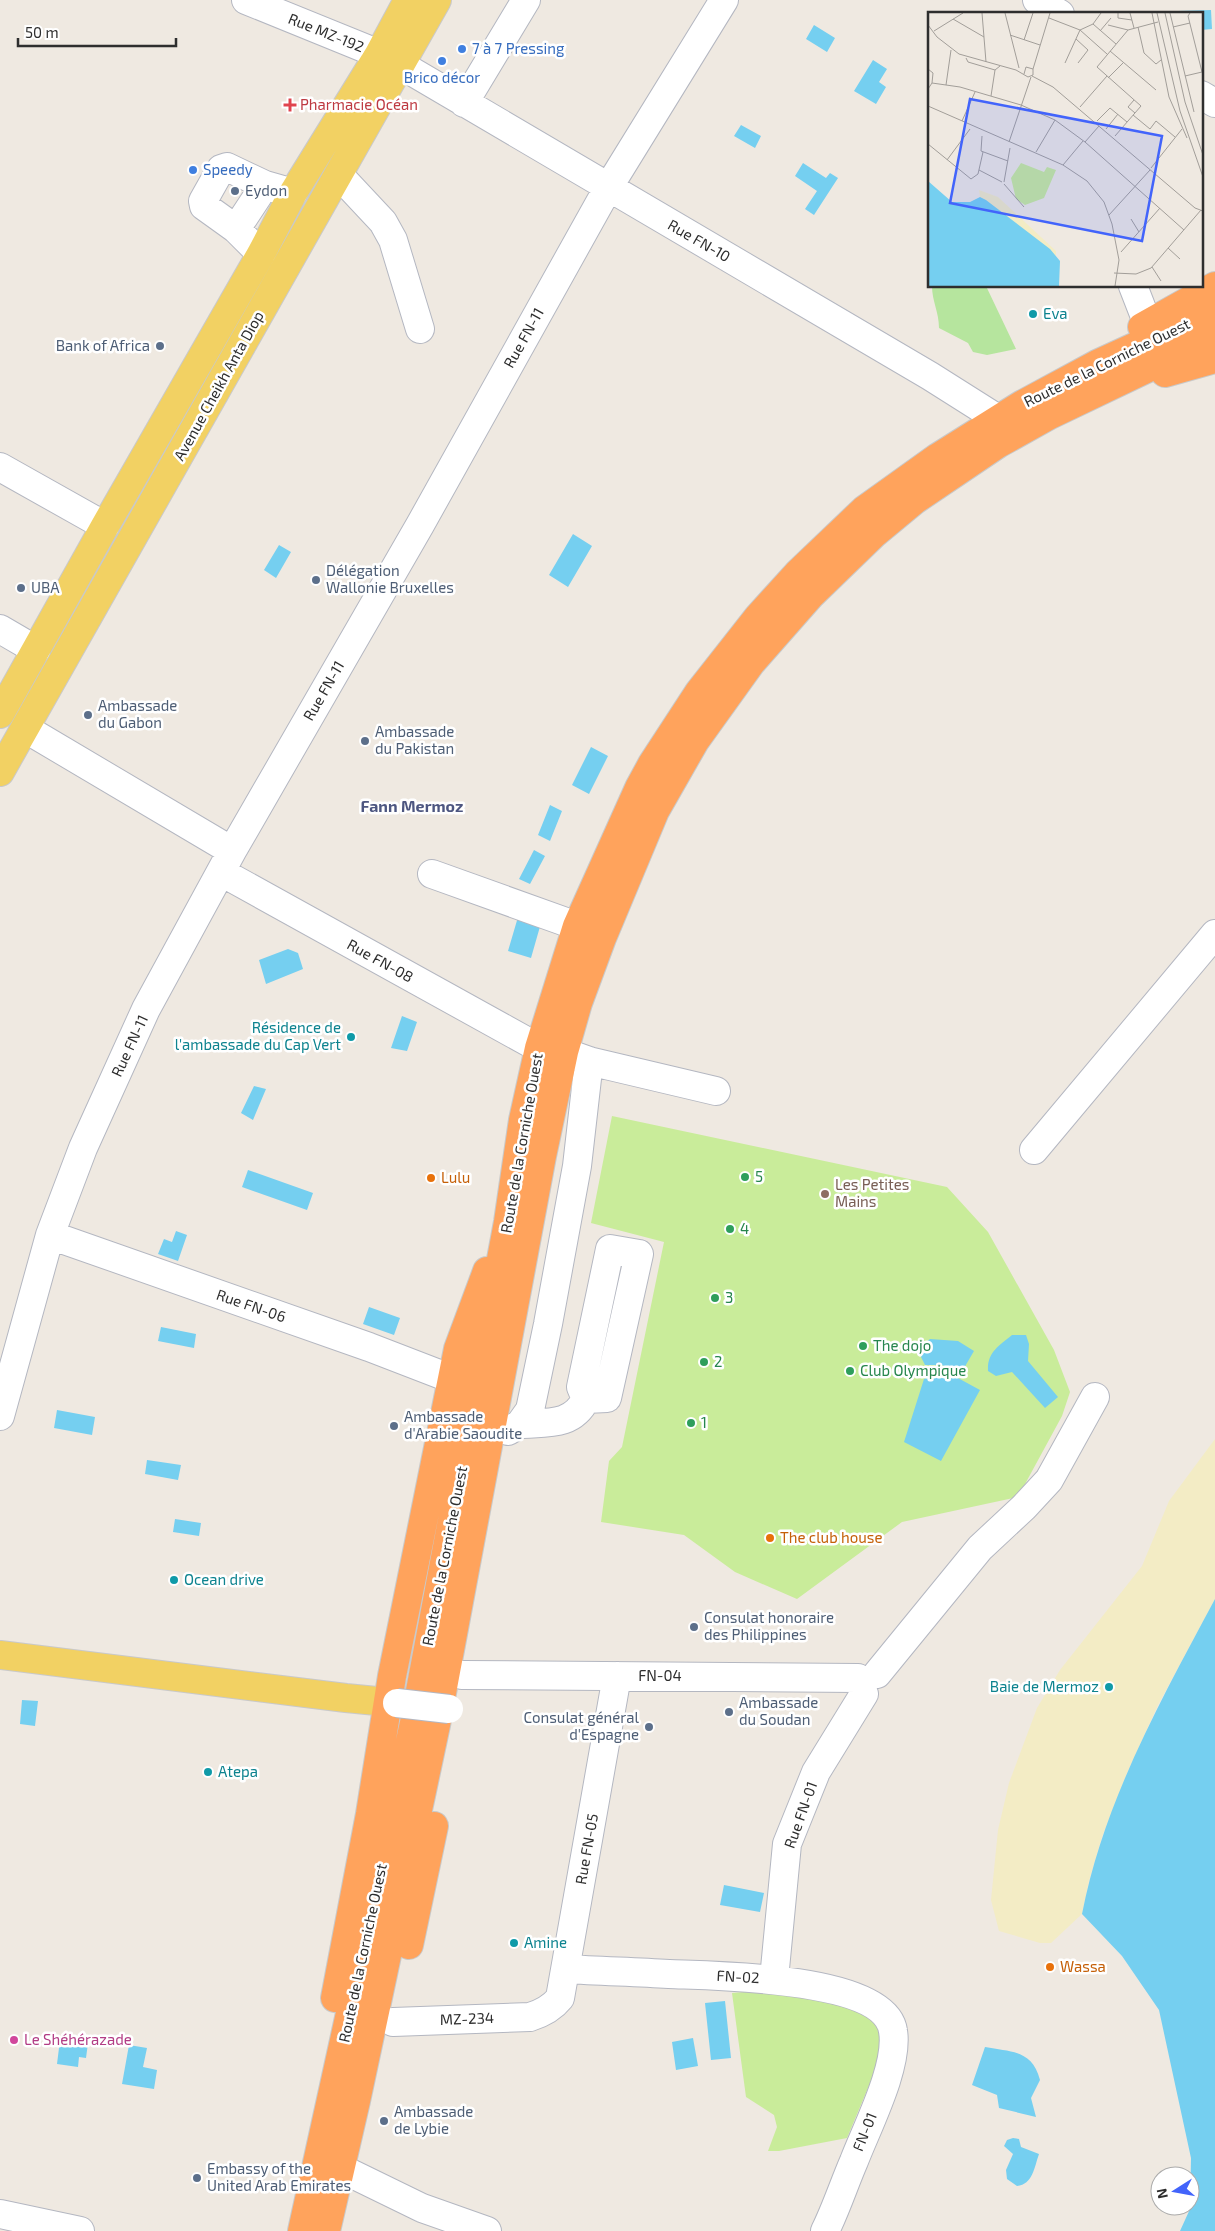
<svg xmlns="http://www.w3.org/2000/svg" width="1215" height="2231" font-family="'Exo 2',sans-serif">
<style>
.green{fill:#b6e59e}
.sand{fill:#f3ecc5}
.pitch{fill:#c9ec9a}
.water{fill:#75cff0}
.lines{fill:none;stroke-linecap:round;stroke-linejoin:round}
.minor-casing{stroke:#b4b7c1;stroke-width:30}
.major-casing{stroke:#c9c9c9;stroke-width:30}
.highway-casing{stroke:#c9c9c9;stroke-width:30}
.minor{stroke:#fff;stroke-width:28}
.major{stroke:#f2d163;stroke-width:28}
.highway{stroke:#ffa35c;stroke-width:28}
.minor-bridge-casing{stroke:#b4b7c1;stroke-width:30;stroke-linecap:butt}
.minor-bridge{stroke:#fff;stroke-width:28}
.shop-dot{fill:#3f7fe0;stroke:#fff;stroke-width:2}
.health-dot{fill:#e0444e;stroke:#fff;stroke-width:2}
.service-dot{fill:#5c6f8a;stroke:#fff;stroke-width:2}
.culture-dot{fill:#0f9aa8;stroke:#fff;stroke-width:2}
.leisure-dot{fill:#2e9e5b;stroke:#fff;stroke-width:2}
.food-dot{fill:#e8710a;stroke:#fff;stroke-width:2}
.education-dot{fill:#8d6e63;stroke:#fff;stroke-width:2}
.hotel-dot{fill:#d1479c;stroke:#fff;stroke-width:2}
.labels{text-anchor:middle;stroke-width:5;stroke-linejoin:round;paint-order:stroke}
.street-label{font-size:15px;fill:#2e2e2e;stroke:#fff}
.shop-label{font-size:15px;fill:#366cbe;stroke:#fff;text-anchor:start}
.health-label{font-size:15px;fill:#be3a42;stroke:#fff;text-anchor:start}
.service-label{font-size:15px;fill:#4e5e75;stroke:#fff;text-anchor:start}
.culture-label{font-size:15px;fill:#0d838f;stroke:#fff;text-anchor:start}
.leisure-label{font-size:15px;fill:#27864d;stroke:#fff;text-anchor:start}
.food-label{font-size:15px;fill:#c56008;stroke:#fff;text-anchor:start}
.education-label{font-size:15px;fill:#785e54;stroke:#fff;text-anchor:start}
.hotel-label{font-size:15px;fill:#b23c85;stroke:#fff;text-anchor:start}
.neighbourhood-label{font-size:16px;font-weight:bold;fill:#4d5680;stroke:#fff}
.inset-road{fill:none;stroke:#a29e99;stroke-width:1}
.view{fill:#4264fb;fill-opacity:0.15;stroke:#4264fb;stroke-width:2.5}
.inset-edge{fill:none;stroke:#2e2e2e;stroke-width:2.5}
</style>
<rect width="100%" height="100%" fill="#efe9e1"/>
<!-- green -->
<path class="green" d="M932,286h54l30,63 -29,6 -14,-3 -5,-9 -29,-15c0,-16 -7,-27 -7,-42z"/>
<!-- sand -->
<path class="sand" d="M1215,1439v160l-57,106 -31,68 -25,64 -13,44 -7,33 -31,29h-11l-41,-12 -8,-31 7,-70 11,-47 28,-75 23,-38 82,-104 27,-65z"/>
<!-- pitch -->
<path class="pitch" d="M612,1116l335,71 41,45 66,118 16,42 -8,24 -44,81 -116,25 -105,77 -62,-27 -51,-37 -83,-13 8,-61 13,-14 42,-205 -73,-19z
M790,1988l49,15 40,20 2,34 -34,81 -68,13h-11l9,-24 -3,-12 -28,-18 -14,-104z"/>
<!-- water -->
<path class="water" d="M1211,10l1,19 -11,1v-16h-23v-3z
M814,25l21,13 -8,14 -21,-13z
M873,60l14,9 -8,13 7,5 -10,17 -22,-13z
M741,125l20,11 -6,12 -21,-12z
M803,163l23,15 4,-5 8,5 -24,37 -9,-6 12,-18 -22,-15z
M573,534l19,12 -24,41 -19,-12z
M279,545l12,7 -15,26 -12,-8z
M591,747l17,9 -19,38 -17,-9z
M550,805l12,6 -12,30 -12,-6z
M534,850l11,6 -15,28 -11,-5z
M518,917l23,6 -10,35 -23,-7z
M288,949l10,4 5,16 -37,15 -7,-24z
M402,1016l15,6 -10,29 -16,-3z
M254,1086l12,3 -13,31 -12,-7z
M248,1170l65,23 -6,17 -65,-23z
M176,1231l11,4 -9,26 -20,-7 6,-15 8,3z
M369,1307l31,11 -6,17 -31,-11z
M161,1327l35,7 -2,14 -36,-7z
M1012,1335h14l3,9 -1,17 30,36 -13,11 -33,-36 -16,4 -8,-5c-1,-19 11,-25 24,-36z
M930,1339l28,2 16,10 -14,24 -18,-10h-17l-4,-8 5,-15z
M945,1371l35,19 -39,71 -37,-19 20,-63z
M57,1410l38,7 -3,18 -38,-7z
M147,1460l34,5 -3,15 -33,-6z
M175,1519l26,4 -2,13 -26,-4z
M1215,1599v632h-35l10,-22 1,-51 -32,-148 -37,-54 -40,-42c22,-113 79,-214 133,-315z
M22,1700l16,1 -3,25 -15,-2z
M724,1885l40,8 -4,19 -40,-7z
M725,2001l6,57 -20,2 -6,-57z
M693,2038l5,28 -22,4 -4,-28z
M60,2040l28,3 -2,15 -7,-1 -1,10 -21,-3z
M129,2045l18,3 -4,19 14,3 -3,19 -32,-5z
M985,2047c27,5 47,3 55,33l-9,18 5,19 -37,-9 -2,-13 -25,-10z
M1013,2138l6,1 2,8 18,7c-5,14 -6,30 -22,32l-10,-7 -1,-9 7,-16 -9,-8 3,-6z"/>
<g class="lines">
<defs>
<path id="minor" d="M246,0l133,54
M1037,0l23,14
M401,65l529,311 68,43
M1201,95l14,8
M464,103l62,-103
M339,175l44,47 10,18 27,89
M236,229l29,-44
M261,254l-25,-25 -32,-23 -1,-5 18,-32 6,-2 38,18 28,8
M1133,286l14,36
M0,467l105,59
M0,629l36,21
M26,729l206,122
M221,872l318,176
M432,874l145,52
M572,1055l17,6 127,30
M1034,1150l181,-216
M50,1235l319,112 83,32
M0,1416l50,-181 33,-87 63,-139 86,-158 188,-326 188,-337 116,-188
M520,1424c26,-2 52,3 66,-25l21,-1 32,-144 -29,-5 -29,138 5,12
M508,1431l12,-7 10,-14 18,-86 29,-158 12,-105
M877,1674l103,-126 44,-41 25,-27 46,-83
M462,1675l396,3
M566,1969c34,2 68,3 103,5 44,2 216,2 224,57 6,35 -26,96 -39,130 -10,23 -18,48 -29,70
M774,1979l13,-135 29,-72 48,-78
M393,2022l137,-5c13,-4 22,-9 30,-19l57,-322
M340,2168l82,40 65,23
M0,2214l80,17"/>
<path id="major" d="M0,714l105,-188 156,-272 32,-61 86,-139 29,-54
M0,772l437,-772
M0,1655l346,43 51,5"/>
<path id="highway" d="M1142,327l73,-41
M1165,373l50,-14
M409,1945l25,-119
M335,1998l35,-184 22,-138 66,-327 29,-78
M302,2231l112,-508 94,-501 15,-102 16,-72 38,-122 62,-138 13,-24 47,-72 59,-75 40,-44 66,-63 74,-53 83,-52 76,-41 118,-54
M326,2231l30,-130 80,-376 106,-569 22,-104 14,-49 24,-65 53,-127 40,-70 56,-78 59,-67 64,-62 41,-34 83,-56 52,-29 165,-79"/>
</defs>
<!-- minor casing -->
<use href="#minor" class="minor-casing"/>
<!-- major casing -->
<use href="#major" class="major-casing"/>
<!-- highway casing -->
<use href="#highway" class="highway-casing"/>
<!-- minor -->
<use href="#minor" class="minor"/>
<!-- major -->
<use href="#major" class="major"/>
<!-- highway -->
<use href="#highway" class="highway"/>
<defs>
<path id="minor-bridge" d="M397,1703l52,6"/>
</defs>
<!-- minor-bridge casing -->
<use href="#minor-bridge" class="minor-bridge-casing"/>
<!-- minor-bridge -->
<use href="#minor-bridge" class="minor-bridge"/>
</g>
<!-- markers -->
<g class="shop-dot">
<circle cx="462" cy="49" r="5"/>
<circle cx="442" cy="61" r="5"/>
<circle cx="193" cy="170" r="5"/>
</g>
<path class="health-dot" d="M287.5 97.5h5v5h5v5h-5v5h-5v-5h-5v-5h5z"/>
<g class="service-dot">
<circle cx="235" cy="191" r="5"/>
<circle cx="160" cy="346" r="5"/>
<circle cx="316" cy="580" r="5"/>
<circle cx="21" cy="588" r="5"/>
<circle cx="88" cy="715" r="5"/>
<circle cx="365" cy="741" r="5"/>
<circle cx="394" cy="1426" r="5"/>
<circle cx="694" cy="1627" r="5"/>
<circle cx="729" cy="1712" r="5"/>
<circle cx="649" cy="1727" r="5"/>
<circle cx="384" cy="2121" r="5"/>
<circle cx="197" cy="2178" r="5"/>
</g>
<g class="culture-dot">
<circle cx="1033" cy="314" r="5"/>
<circle cx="351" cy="1037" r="5"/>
<circle cx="174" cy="1580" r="5"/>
<circle cx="1109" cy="1687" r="5"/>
<circle cx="208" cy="1772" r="5"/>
<circle cx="514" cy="1943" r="5"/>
</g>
<g class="leisure-dot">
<circle cx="745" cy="1177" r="5"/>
<circle cx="730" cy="1229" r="5"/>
<circle cx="715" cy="1298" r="5"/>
<circle cx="863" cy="1346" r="5"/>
<circle cx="704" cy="1362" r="5"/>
<circle cx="850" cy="1371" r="5"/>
<circle cx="691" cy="1423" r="5"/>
</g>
<g class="food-dot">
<circle cx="431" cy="1178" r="5"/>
<circle cx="770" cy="1538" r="5"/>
<circle cx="1050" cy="1967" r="5"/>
</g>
<circle class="education-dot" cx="825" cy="1194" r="5"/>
<circle class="hotel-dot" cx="14" cy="2040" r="5"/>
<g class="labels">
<!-- street labels -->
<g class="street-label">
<text transform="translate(326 33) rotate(22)" y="5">Rue MZ-192</text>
<text transform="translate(699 241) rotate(30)" y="5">Rue FN-10</text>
<text transform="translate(524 338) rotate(-61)" y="5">Rue FN-11</text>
<text transform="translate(1107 363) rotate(-26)" y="5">Route de la Corniche Ouest</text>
<text transform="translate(219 386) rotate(-61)" y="5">Avenue Cheikh Anta Diop</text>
<text transform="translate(324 691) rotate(-60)" y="5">Rue FN-11</text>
<text transform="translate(380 961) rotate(29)" y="5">Rue FN-08</text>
<text transform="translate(130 1046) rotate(-65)" y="5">Rue FN-11</text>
<text transform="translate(522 1143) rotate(-80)" y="5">Route de la Corniche Ouest</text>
<text transform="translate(251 1306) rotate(19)" y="5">Rue FN-06</text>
<text transform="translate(445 1556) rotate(-79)" y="5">Route de la Corniche Ouest</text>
<text x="660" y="1681">FN-04</text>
<text transform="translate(801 1815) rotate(-70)" y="5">Rue FN-01</text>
<text transform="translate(587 1849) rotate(-80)" y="5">Rue FN-05</text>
<text transform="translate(363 1953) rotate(-78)" y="5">Route de la Corniche Ouest</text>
<text transform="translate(738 1977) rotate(3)" y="5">FN-02</text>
<text transform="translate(467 2019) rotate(-2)" y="5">MZ-234</text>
<text transform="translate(865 2132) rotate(-68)" y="5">FN-01</text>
</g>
<!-- shop labels -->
<g class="shop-label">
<text x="472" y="54">7 à 7 Pressing</text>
<text x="442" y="83" text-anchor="middle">Brico décor</text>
<text x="203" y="175">Speedy</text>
</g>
<!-- health labels -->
<g class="health-label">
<text x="300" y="110">Pharmacie Océan</text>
</g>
<!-- service labels -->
<g class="service-label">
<text x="245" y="196">Eydon</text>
<text x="150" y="351" text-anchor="end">Bank of Africa</text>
<text x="326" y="576">Délégation<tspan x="326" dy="17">Wallonie Bruxelles</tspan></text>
<text x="31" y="593">UBA</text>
<text x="98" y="711">Ambassade<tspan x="98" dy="17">du Gabon</tspan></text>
<text x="375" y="737">Ambassade<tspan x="375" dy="17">du Pakistan</tspan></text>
<text x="404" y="1422">Ambassade<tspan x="404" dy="17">d'Arabie Saoudite</tspan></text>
<text x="704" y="1623">Consulat honoraire<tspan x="704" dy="17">des Philippines</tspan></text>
<text x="739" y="1708">Ambassade<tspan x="739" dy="17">du Soudan</tspan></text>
<text x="639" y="1723" text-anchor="end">Consulat général<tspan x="639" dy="17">d'Espagne</tspan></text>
<text x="394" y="2117">Ambassade<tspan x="394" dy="17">de Lybie</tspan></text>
<text x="207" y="2174">Embassy of the<tspan x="207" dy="17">United Arab Emirates</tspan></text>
</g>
<!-- culture labels -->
<g class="culture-label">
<text x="1043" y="319">Eva</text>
<text x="341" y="1033" text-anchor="end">Résidence de<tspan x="341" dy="17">l'ambassade du Cap Vert</tspan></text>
<text x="184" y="1585">Ocean drive</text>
<text x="1099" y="1692" text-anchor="end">Baie de Mermoz</text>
<text x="218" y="1777">Atepa</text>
<text x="524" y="1948">Amine</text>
</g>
<!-- leisure labels -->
<g class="leisure-label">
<text x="755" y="1182">5</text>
<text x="740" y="1234">4</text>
<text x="725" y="1303">3</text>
<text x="873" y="1351">The dojo</text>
<text x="714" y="1367">2</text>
<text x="860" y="1376">Club Olympique</text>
<text x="701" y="1428">1</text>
</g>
<!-- food labels -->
<g class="food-label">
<text x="441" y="1183">Lulu</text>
<text x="780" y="1543">The club house</text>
<text x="1060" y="1972">Wassa</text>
</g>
<!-- education labels -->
<g class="education-label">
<text x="835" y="1190">Les Petites<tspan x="835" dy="17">Mains</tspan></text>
</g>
<!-- hotel labels -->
<g class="hotel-label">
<text x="24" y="2045">Le Shéhérazade</text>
</g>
<!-- neighbourhood labels -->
<g class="neighbourhood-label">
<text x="412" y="812">Fann Mermoz</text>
</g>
</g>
<!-- overview -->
<g transform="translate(928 12)">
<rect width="275" height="275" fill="#efe9e1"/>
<path d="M51,178l19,7 58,54v5l-76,-59z" fill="#f3ecc5"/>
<path d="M93,151l23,9 3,-5 9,3 -12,28 -19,7 -9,-6 -5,-21z" fill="#c9ec9a"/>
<path d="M0,169l24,21h18l10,-5 6,3 64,49 10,12 -1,25h-131z" fill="#75cff0"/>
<path class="inset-road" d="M54,1l4,49M77,1l14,55M190,1v5l14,2M202,1l4,15M224,1l17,84 18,41M229,1l23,98 23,66M237,1l20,89 18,53M242,1l24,99M262,1l-2,3 14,56M121,6l31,12 13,-6 8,-11M25,7l31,18M165,12l23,20M0,13l9,12 22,17 57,16 12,7 5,-2v-6l-7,-2 -2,7M180,13l20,5M210,15l6,26 12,11 5,-4M245,15l17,-4M6,19l29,-18M172,19l11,-13M82,23l30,10M148,27l12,11 -10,13M96,28l9,-27M182,39l46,39M38,46l2,4 27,8 5,-4M137,51l15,-33 27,24M0,57l5,4 -1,10M105,57l17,-56M104,64l21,11 142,121 8,3M257,64l17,-4M180,66l15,-15M18,73l5,-35M0,77l4,-6 28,4 61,18 34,15 30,22 99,88M63,84l4,-26M206,88l-6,7 7,6M0,94l135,59 24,16 17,21 8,22 7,36 -4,26M152,95l27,-31M205,103l17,14 6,-8 19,16M34,109l13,-29M169,109l13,-13 17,14M178,117l12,-15M54,124l-1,15 27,10M187,124l26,-30 -44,-39 31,-37 30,-8M81,130l22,-65M157,130l14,-16M0,132l43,35 7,-5 5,-22M108,140l19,-32M19,148l23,-31M135,153l20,-24M223,156l31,-39M51,158l23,12M76,170l6,-34M76,172l20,23M181,203l41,-45M203,207l8,13M240,236l12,11M193,240l39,-44M224,255l9,14M186,261l22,1 15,-6 50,-58"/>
<path class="view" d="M42,87l192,37 -20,105 -192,-38z"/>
<rect width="275" height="275" class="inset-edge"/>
</g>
<!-- north arrow -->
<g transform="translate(1175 2191) rotate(259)"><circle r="24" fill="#ffffff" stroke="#ababab"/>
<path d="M0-4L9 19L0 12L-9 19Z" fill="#4264fb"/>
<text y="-8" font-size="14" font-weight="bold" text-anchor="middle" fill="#2e2e2e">N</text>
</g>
<!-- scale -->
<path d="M18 38v8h158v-8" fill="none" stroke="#2e2e2e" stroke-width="2.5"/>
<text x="25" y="38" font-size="15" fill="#2e2e2e" stroke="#ffffff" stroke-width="4" paint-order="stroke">50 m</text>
</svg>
